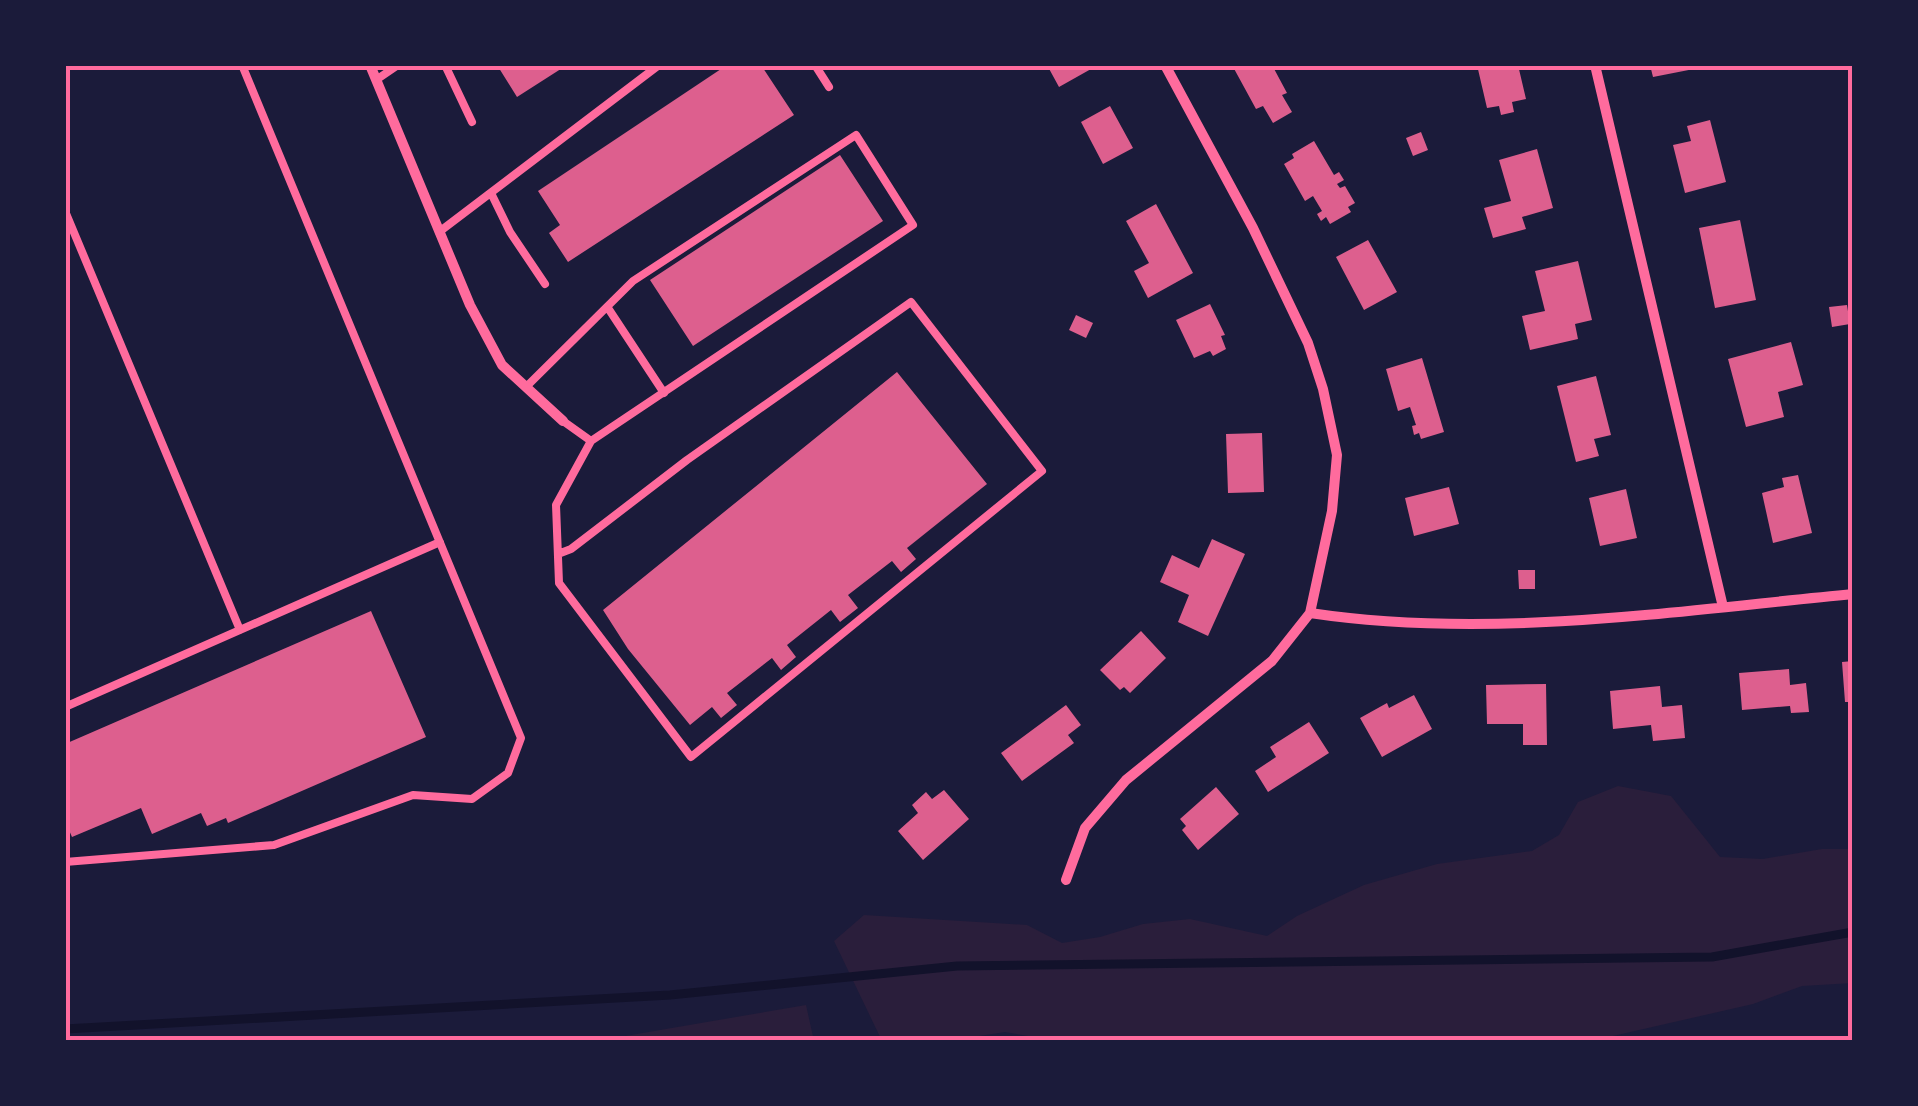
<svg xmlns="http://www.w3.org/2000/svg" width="1918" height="1106" font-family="Arial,sans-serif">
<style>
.green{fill:#2a1e3b}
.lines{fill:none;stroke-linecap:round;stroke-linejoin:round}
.stream{stroke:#12122b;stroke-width:9}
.building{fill:#dd5f8e}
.service{stroke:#ff6b9d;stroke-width:8}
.minor{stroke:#ff6b9d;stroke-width:10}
.neatline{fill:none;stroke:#ff6b9d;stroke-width:4}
</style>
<rect width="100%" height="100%" fill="#1b1b3a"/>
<!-- green -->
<path class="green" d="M1618,786l53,10 49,61 43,2 59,-10h31v134l-51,3 -49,18 -162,37h-534l-52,-9 -58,9h-65l-48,-100 30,-26 163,10 35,18 38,-6 43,-13 47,-5 77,17 30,-20 67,-31 73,-21 95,-13 27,-16 19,-33z
M806,1005l8,36h-218z"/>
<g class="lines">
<!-- stream -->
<path class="stream" d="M65,1029l605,-34 287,-29 755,-9 141,-25"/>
</g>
<!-- building -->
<path class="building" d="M497,65h70l-50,32z
M727,65h34l33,50 -226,147 -19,-29 11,-8 -22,-34z
M1047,65h41l3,4 -32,18z
M1232,65h40l15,28 -5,2 10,17 -19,11 -10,-17 -7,3z
M1477,65h41l8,34 -14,3 2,10 -13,3 -2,-9 -12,2z
M1650,65h53l1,2 -51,10z
M1110,106l23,42 -30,16 -22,-42z
M1710,120l16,62 -41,11 -12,-48 18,-4 -4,-15z
M1421,132l7,18 -15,6 -7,-18z
M1314,141l20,34 5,-3 5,8 -7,4 3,4 5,-2 10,17 -7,4 3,5 -21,12 -4,-7 -5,4 -4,-7 5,-3 -9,-15 -8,5 -21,-37 10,-6 -2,-4z
M1537,149l16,59 -31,9 4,12 -33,9 -9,-30 27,-7 -12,-41z
M840,155l43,66 -190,125 -43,-66z
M1156,204l37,69 -45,25 -14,-27 15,-8 -23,-42z
M1740,220l16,80 -41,8 -16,-80z
M1368,240l29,52 -33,18 -28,-53z
M1578,261l14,59 -17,4 3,15 -48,11 -8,-34 23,-5 -10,-40z
M1210,304l15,31 -4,1 5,13 -13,7 -3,-5 -16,7 -18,-38z
M1847,305l3,19 -18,3 -3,-20z
M1076,315l17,8 -7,15 -17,-8z
M1791,342l12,43 -25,7 6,25 -38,10 -18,-68z
M1422,358l22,74 -23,7 -2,-6 -5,2 -2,-9 4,-1 -6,-18 -12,4 -12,-42z
M897,372l90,112 -80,64 9,11 -15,13 -9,-11 -44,34 10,13 -18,14 -9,-12 -44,35 9,12 -15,13 -9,-12 -45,35 10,12 -16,13 -9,-11 -22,18 -62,-76 -25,-39z
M1596,376l15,59 -17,4 5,17 -23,6 -19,-76z
M1262,433l2,59 -36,1 -2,-59z
M1798,475l14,58 -39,10 -11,-50 22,-6 -2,-9z
M1449,487l10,37 -45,12 -9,-38z
M1626,489l11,49 -37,8 -11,-48z
M1212,539l33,15 -37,82 -30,-14 11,-27 -29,-13 12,-27 27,13z
M1518,570h17v19h-16z
M371,611l55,126 -198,86 -2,-5 -19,8 -6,-13 -49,21 -11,-26 -69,29 -7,-16v-77z
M1141,631l25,27 -36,35 -6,-6 -4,3 -20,-20z
M1853,661v41h-8l-3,-40z
M1789,669l1,16 16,-2 3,29 -18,1 -1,-7 -48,4 -3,-37z
M1546,684l1,61h-24v-21h-36l-1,-39z
M1660,686l2,21 20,-2 3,33 -32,3 -2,-16 -38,4 -3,-38z
M1414,695l18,34 -50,28 -22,-39 27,-15 2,5z
M1066,705l15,20 -13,10 6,8 -52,38 -21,-28z
M1309,722l20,31 -61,39 -13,-21 21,-14 -6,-10z
M1216,787l23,27 -41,36 -16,-20 4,-4 -6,-7z
M944,790l25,29 -46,41 -25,-29 20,-18 -6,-8 14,-13 6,7z"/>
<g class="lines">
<!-- service -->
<path class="service" d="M445,65l27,57
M815,65l14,22
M376,80l22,-15
M491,193l19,39 35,52
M65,211l175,419
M439,232l220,-167
M608,308l56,85
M526,387l107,-106 223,-146 57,90 -322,216
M558,554l13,-5 116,-89 224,-158 131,169 -351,286 -132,-174 -3,-78 35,-64 -28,-20
M65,707l375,-165
M65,862l209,-17 139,-50 59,4 36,-26 13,-35 -279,-673"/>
<!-- minor -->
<path class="minor" d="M370,65l100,240 32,60 61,56
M1595,65l128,542
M1310,613c180,27 364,-2 543,-19
M1066,880l19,-52 41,-48 146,-119 38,-48 22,-102 5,-56 -14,-66 -15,-46 -55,-115 -88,-163"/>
</g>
<!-- border -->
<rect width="1918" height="1106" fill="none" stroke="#1b1b3a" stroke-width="135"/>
<rect x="68" y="68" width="1782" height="970" class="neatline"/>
</svg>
